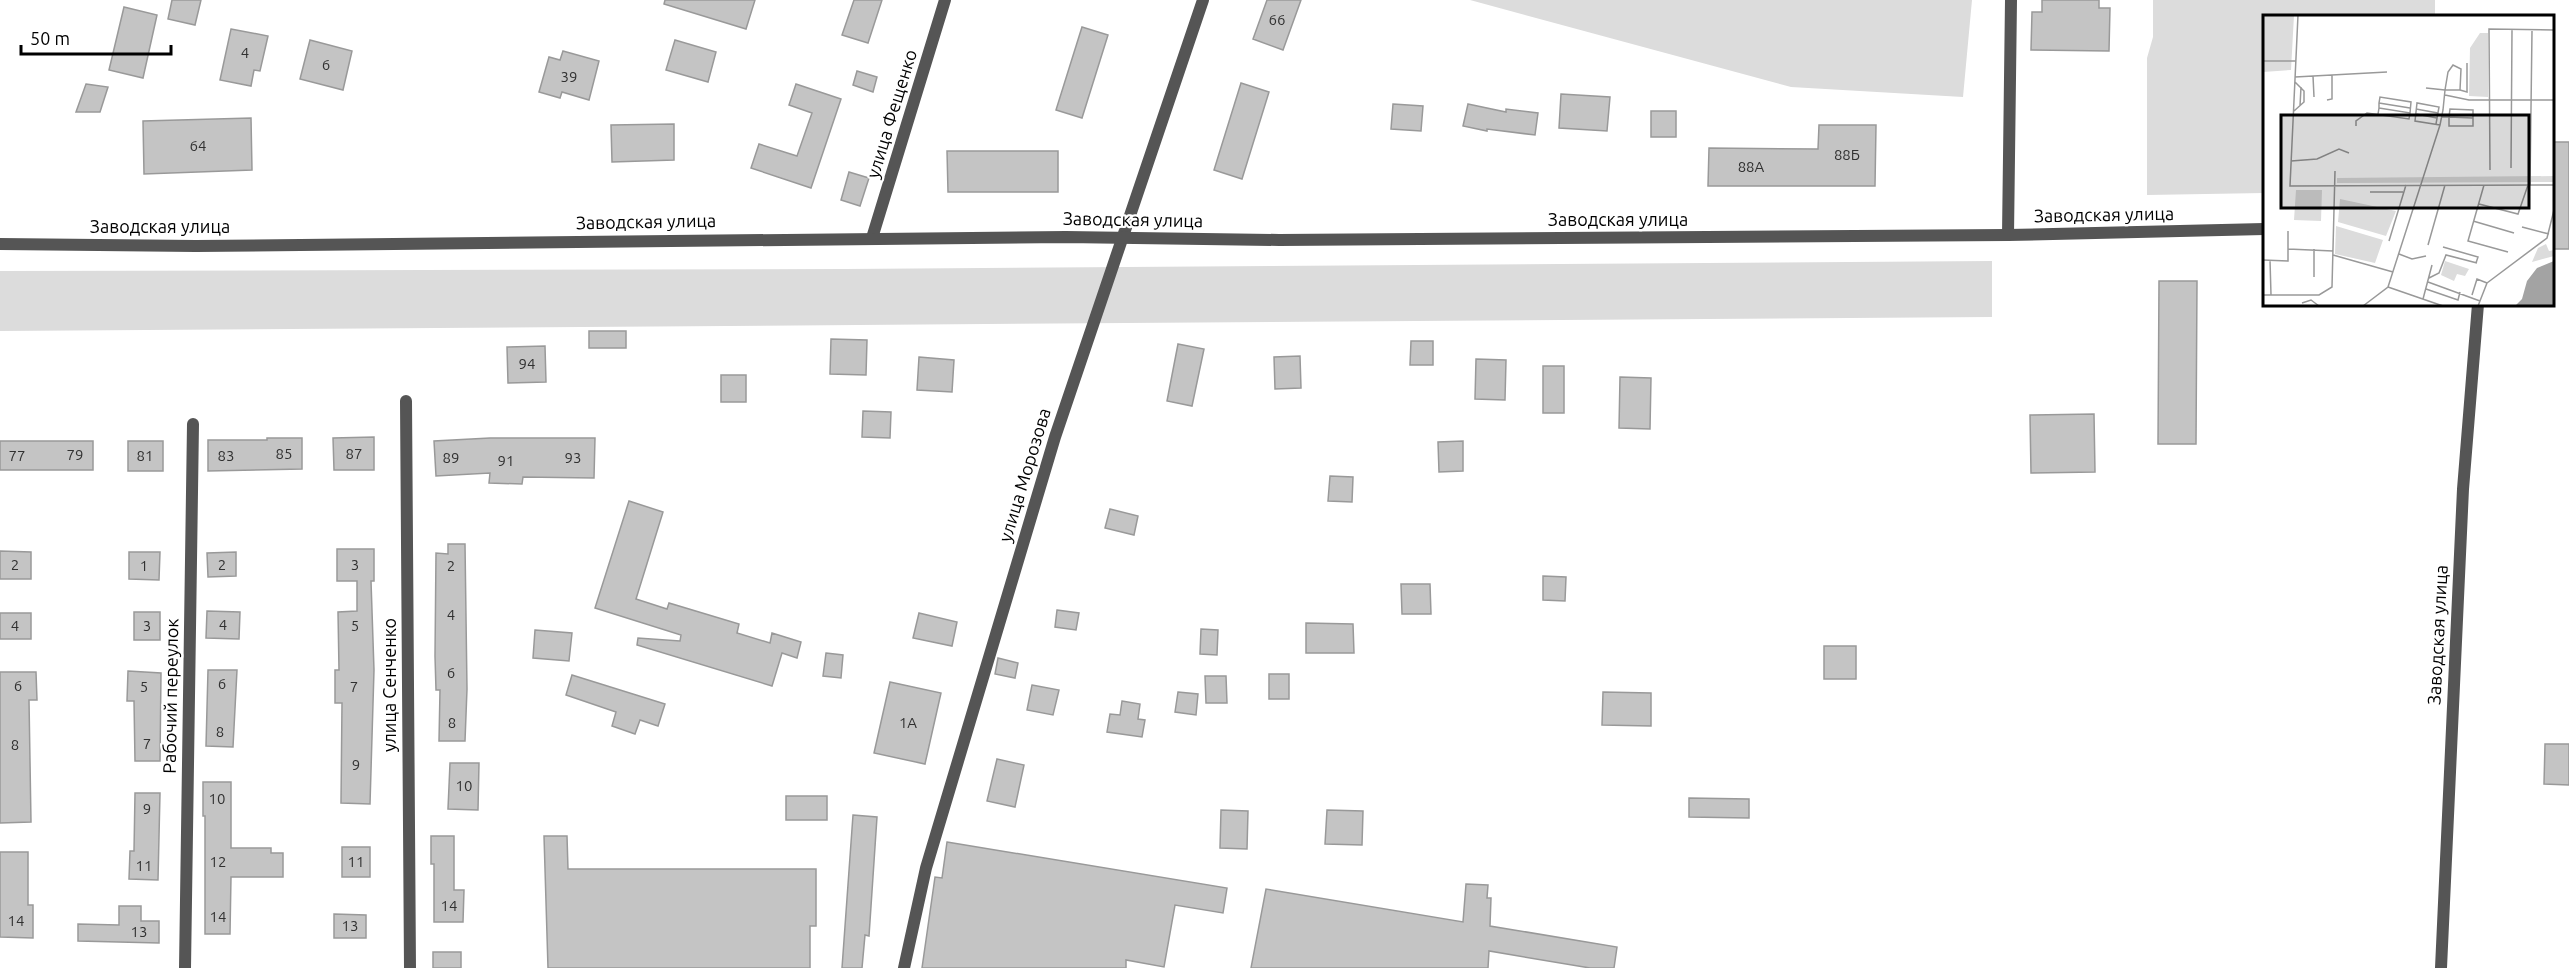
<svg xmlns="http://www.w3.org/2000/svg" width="2569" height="968" font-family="Ubuntu,sans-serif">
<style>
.green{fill:#dcdcdc}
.building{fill:#c4c4c4;stroke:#999;stroke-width:1.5}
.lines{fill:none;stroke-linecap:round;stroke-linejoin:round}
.minor{stroke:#555;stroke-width:12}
.tertiary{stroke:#555;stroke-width:12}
.labels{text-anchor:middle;stroke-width:4.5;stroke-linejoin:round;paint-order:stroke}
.number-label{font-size:15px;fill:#313131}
.street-label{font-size:18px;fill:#000;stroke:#fff}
.inset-road{fill:none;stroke:#999;stroke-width:1.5}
.view{fill:#000;fill-opacity:0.15;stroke:#000;stroke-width:3}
.inset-edge{fill:none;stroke:#000;stroke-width:3}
</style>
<rect width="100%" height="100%" fill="#fff"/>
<!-- green -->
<path class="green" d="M1470,0h502l-9,97 -172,-10z
M2153,0h282v16h-171v177l-117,2v-137l6,-21z
M1992,261v56l-1992,14v-60l845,-2z"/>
<!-- building -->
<path class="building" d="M172,0h29l-6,25 -27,-6z
M665,0h90l-9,29 -82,-25z
M854,0h28l-14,43 -26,-8z
M1267,0h34l-18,50 -30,-11z
M2042,0h57v8h11l-1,43 -78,-1 1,-38h10z
M124,7l33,8 -14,63 -34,-8z
M1082,27l26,8 -26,83 -26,-8z
M231,29l37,7 -8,35 -6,-1 -3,16 -31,-6z
M310,40l42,11 -9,39 -43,-11z
M675,40l41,12 -8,30 -42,-12z
M563,51l36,10 -10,39 -27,-8 -2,6 -21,-6 10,-35 11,3z
M857,71l20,6 -4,15 -20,-7z
M1241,83l28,9 -27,87 -28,-9z
M86,84l22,3 -8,25h-24z
M796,84l45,15 -30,89 -60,-20 8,-24 38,12 15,-43 -23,-8z
M1561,94l49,3 -3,34 -48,-3z
M1393,104l30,2 -2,25 -30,-2z
M1468,104l38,8v-3l32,4 -3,22 -48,-6v2l-24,-5z
M1651,111h25v26h-25z
M251,118l1,52 -108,4 -1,-53z
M674,124v36l-62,2 -1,-37z
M1819,125h57l-1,61h-167l1,-38 109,1z
M2553,142h16v107h-16z
M947,151h111v41h-110z
M849,172l20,6 -9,28 -19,-6z
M2159,281h38l-1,163h-38z
M589,331h37v17h-37z
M831,339l36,1 -1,35 -36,-1z
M1411,341h22v24h-23z
M1178,344l26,5 -12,57 -25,-5z
M545,346l1,36 -38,1 -1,-36z
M1300,356l1,32 -26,1 -1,-32z
M919,357l35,3 -2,32 -35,-2z
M1476,359l30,1 -1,40 -30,-1z
M1543,366h21v47h-21z
M721,375h25v27h-25z
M1620,377l31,1 -1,51 -31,-1z
M863,411l28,1 -1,26 -28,-1z
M2094,414l1,58 -64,1 -1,-58z
M374,437v33h-40l-1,-32z
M267,438h35v31l-94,2v-31h59z
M490,438h105l-1,40 -71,-1 -1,7 -33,-1 1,-10 -54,3 -2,-35z
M0,441h93v29h-93z
M128,441h35v30h-35z
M1463,441v30l-24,1 -1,-30z
M1330,476l23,1 -1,25 -24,-1z
M629,501l34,11 -27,87 31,10 2,-6 70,21 -2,9 33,10 2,-10 29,9 -4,16 -15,-5 -10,33 -135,-41 1,-7 42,3 1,-6 -86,-27z
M1110,509l28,7 -4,19 -29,-7z
M448,544h17l2,145 -2,52h-26l1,-51h-4l-1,-34 1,-103 12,1z
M337,549h37v32h-3l3,89 -4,134 -29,-1 1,-100h-7v-33h4l-1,-58 19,-1v-30h-20z
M0,551l31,1v27h-31z
M129,552h31l-1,28 -30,-1z
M236,552v24l-28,1 -1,-24z
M1543,576l23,1 -1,24 -22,-1z
M1401,584h29l1,30h-29z
M1057,610l22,3 -3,17 -21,-3z
M207,611l33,1 -1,27 -33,-1z
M134,612h26v28h-26z
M0,613h31v26h-31z
M919,613l38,9 -5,24 -39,-8z
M1306,623l47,1 1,29h-48z
M1201,629l17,1 -1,25 -17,-1z
M535,630l37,3 -3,28 -36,-3z
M1824,646h32v33h-32z
M826,653l17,2 -2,23 -18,-2z
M998,658l20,5 -3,15 -20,-4z
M208,670h29l-4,77 -27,-1z
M128,671l33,2 -1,88h-25l-1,-60h-7z
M0,672h36l1,28h-8l2,122 -31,1z
M1269,674h20v25h-20z
M572,675l93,29 -7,22 -18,-6 -5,14 -23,-8 4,-14 -50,-17z
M1205,676h21l1,27h-21z
M890,682l51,11 -16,71 -51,-11z
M1032,685l27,5 -6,25 -26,-5z
M1178,692l20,2 -2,21 -21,-3z
M1603,692l48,1v33l-49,-1z
M1122,701l18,3 -2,15 7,1 -3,17 -35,-5 3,-18 10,1z
M2545,744h24v41l-25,-1z
M997,759l27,6 -9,42 -28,-6z
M450,763h29l-1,47 -30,-1z
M203,782h28v66h40v5h12v24h-52l-1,57h-25v-118h-2z
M135,793h25l-2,87 -29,-1 1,-28h4z
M786,796h41v24h-41z
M1689,798l60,1v19l-60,-1z
M1221,810l27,1 -1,38 -27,-1z
M1327,810l36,1 -1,34 -37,-1z
M853,815l24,2 -8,119 -4,-1 -3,33h-20z
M431,836h23v54h10l-1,32h-29v-58h-3z
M544,836h23l1,33h248v57h-6v42h-262z
M947,842l280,46 -4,25 -48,-8 -11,62 -38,-7v8h-204l13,-91 7,1z
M342,847h28v30h-28z
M0,852h28v53h5v33l-33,-1z
M1466,884l22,1 -1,13h4l-1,28 127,21 -3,21h-24l-101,-17 -1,17h-237l15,-79 197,33z
M119,906h22v15h18v22l-81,-2v-17l41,1z
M334,914l32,1v23h-32z
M433,952h28v16h-28z"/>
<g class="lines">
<!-- minor -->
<path class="minor" d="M2008,235l3,-235
M872,238l73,-238
M406,401l4,567
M185,968l8,-544
M904,968l22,-100 129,-431 148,-437"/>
<!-- tertiary -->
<path class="tertiary" d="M0,244l196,2 870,-9 213,3 729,-5 256,-6
M2441,968l22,-479 15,-185"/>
</g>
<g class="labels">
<!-- number labels -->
<g class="number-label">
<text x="1277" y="25">66</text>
<text x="245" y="58">4</text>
<text x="326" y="70">6</text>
<text x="569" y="82">39</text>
<text x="198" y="151">64</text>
<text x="1847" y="160">88Б</text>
<text x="1751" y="172">88А</text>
<text x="527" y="369">94</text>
<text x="284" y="459">85</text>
<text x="354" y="459">87</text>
<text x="75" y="460">79</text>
<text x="17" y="461">77</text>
<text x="145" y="461">81</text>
<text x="226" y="461">83</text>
<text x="451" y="463">89</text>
<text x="573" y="463">93</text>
<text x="506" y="466">91</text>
<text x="15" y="570">2</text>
<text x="222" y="570">2</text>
<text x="355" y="570">3</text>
<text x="144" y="571">1</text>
<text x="451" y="571">2</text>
<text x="451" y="620">4</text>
<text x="223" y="630">4</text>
<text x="15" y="631">4</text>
<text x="147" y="631">3</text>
<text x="355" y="631">5</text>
<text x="451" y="678">6</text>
<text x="222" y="689">6</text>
<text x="18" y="691">6</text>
<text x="144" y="692">5</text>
<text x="354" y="692">7</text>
<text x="452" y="728">8</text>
<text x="908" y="728">1А</text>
<text x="220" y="737">8</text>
<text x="147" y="749">7</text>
<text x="15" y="750">8</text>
<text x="356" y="770">9</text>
<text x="464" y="791">10</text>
<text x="217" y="804">10</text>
<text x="147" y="814">9</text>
<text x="218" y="867">12</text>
<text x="356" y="867">11</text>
<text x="144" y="871">11</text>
<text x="449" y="911">14</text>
<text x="218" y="922">14</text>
<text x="16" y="926">14</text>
<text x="350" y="931">13</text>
<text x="139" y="937">13</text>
</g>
<!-- street labels -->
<g class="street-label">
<text transform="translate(892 114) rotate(-73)" y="6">улица Фещенко</text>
<text transform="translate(2104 215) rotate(-1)" y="6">Заводская улица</text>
<text transform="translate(1133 220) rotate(1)" y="6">Заводская улица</text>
<text x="1618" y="226">Заводская улица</text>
<text transform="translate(646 222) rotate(-1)" y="6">Заводская улица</text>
<text x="160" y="233">Заводская улица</text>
<text transform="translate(1025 475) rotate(-73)" y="6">улица Морозова</text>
<text transform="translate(2438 635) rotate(-87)" y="6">Заводская улица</text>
<text transform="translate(390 685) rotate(-90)" y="6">улица Сенченко</text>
<text transform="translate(171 696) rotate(-89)" y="6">Рабочий переулок</text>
</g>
</g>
<!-- overview -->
<g transform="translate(2263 15)">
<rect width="291" height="291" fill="#fff"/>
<path d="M0,0h31l-3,55 -28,2zM217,18h8v64l-19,-1 1,-48zM291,161v6l-217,1v-5zM33,175h26l-1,31 -27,-1zM77,184l56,12 -10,25 -48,-14zM73,211l47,14 -8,23 -40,-9zM283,229l3,7 5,-1v6l-22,6 6,-14zM182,246l24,8 -4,7 -8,-2 -3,7 -13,-6z" fill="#dcdcdc"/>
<path d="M291,246v45h-39l7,-7 5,-18 10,-13z" fill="#a3a3a3"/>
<path class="inset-road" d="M35,0l-8,171 264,-1M291,15v165M0,46h33M50,61l1,21M32,62l92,-5M197,75l7,2v-29M182,80l24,5h85M64,85l5,-1v-24M116,88l31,5M37,91l1,-19M153,94l22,4M31,96l10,-9v-11l-9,-9M115,99l1,-6v-5l1,-6 31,5 -1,11 -31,-5M153,99l21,4M178,102h8l1,-8 23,1v16h-24v-9l24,1M173,109l3,-17 -22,-4 -2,18 25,4M93,111v-5l11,-8 42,6 1,-6M28,146l26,-2 22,-10 10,4M248,153l1,-138M227,155l-1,-141 65,1M221,170l-16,56 40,11M267,170l2,-154M107,177h33M216,189l39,10 10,-29M210,206l41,12M259,212l27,7M126,226l17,-56M165,230l17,-60M180,232l35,10 -2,6M25,234l45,2M51,234v28M136,239l13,5 14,-3M70,240l60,17M0,245l25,1v-30M7,245l1,35M166,263l10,-5 7,-18 31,8M165,267l52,19M224,268l60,-45 7,-28M125,272l55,19M163,274l32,11 2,-8M0,280h56l13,-8 3,-116M209,280l5,-16 10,4M160,284l9,-34M39,288l9,-3 8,6M100,291l25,-19 52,-162 3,-15 2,-20 3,-18 5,-7 8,4 -1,21h-15l-19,-2M215,291l9,-23"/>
<path class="view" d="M18,100h248v93h-248z"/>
<rect width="291" height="291" class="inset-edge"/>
</g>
<!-- scale -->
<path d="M21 45v9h150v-9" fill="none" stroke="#000000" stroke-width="3"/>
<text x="30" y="45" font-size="18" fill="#000000" stroke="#ffffff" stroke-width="4.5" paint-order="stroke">50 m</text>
</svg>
